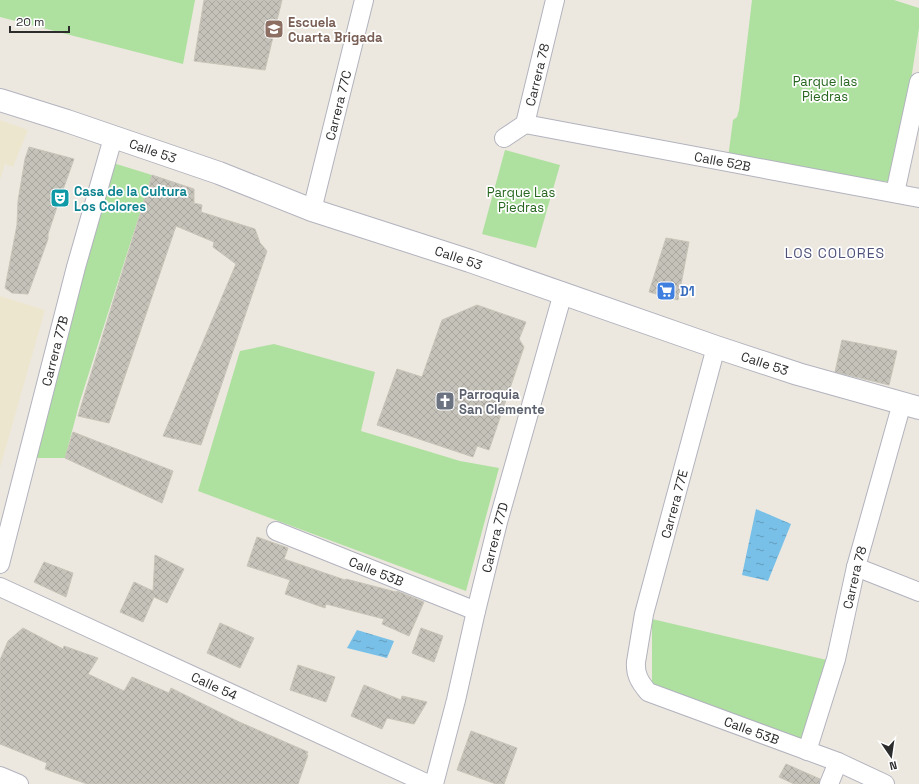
<svg xmlns="http://www.w3.org/2000/svg" width="919" height="784" font-family="'Space Grotesk',sans-serif">
<style>
.education{fill:#ede6cf}
.park{fill:#aee09f}
.water{fill:url(#water-ripples)}
.building{fill:url(#building-cross-hatch);stroke:#c8c4b8}
.lines{fill:none;stroke-linecap:round;stroke-linejoin:round}
.minor-casing{stroke:#b2b3be;stroke-width:20}
.tertiary-casing{stroke:#b2b3be;stroke-width:24}
.minor{stroke:#fff;stroke-width:18}
.tertiary{stroke:#fff;stroke-width:22}
.labels{text-anchor:middle;stroke-width:3.5;stroke-linejoin:round;paint-order:stroke}
.education-label{font-size:13px;font-weight:bold;fill:#785e54;stroke:#fff;text-anchor:start}
.street-label{font-size:13px;fill:#2c2c2c;stroke:#fff}
.park-label{font-size:13px;fill:#26661f;stroke:#fff}
.culture-label{font-size:13px;font-weight:bold;fill:#0d838f;stroke:#fff;text-anchor:start}
.shop-label{font-size:13px;font-weight:bold;fill:#366cbe;stroke:#fff;text-anchor:start}
.worship-label{font-size:13px;font-weight:bold;fill:#5b616d;stroke:#fff;text-anchor:start}
.neighbourhood-label{font-size:14px;letter-spacing:1px;fill:#4e527a;stroke:#fff}
</style>
<defs>
<pattern id="water-ripples" width="26" height="14" patternUnits="userSpaceOnUse"><rect width="26" height="14" fill="#78c0e8"/><path d="M2 4q2-2 4 0t4 0M15 11q2-2 4 0t4 0" fill="none" stroke="#639cbc"/></pattern>
<pattern id="building-cross-hatch" width="8" height="8" patternUnits="userSpaceOnUse"><rect width="8" height="8" fill="#c5c2ba"/><path d="M0 0l8 8M0 8l8-8" fill="none" stroke="#a9a7a0"/></pattern>
</defs>
<rect width="100%" height="100%" fill="#ece8df"/>
<!-- education -->
<path class="education" d="M0,120l28,10 -15,37 -8,-3 -5,16z
M0,296l45,14 -45,158z"/>
<!-- park -->
<path class="park" d="M0,0h195l-12,64 -183,-47z
M752,0h142l25,8v20l-24,155 -167,-25 5,-38 4,-3 2,-7z
M505,150l55,15 -24,83 -54,-14z
M113,163l39,12 -72,226 -15,57h-30z
M274,344l101,28 -14,59 99,30 39,7 -33,123 -268,-100 42,-140z
M652,619l179,42 -25,87 -154,-63z"/>
<!-- water -->
<path class="water" d="M756,509l35,15 -23,57 -26,-6z
M357,630l37,11 -7,17 -40,-10z"/>
<!-- building -->
<path class="building" d="M204,0h78l-17,70 -71,-9z
M29,147l45,12 -14,39 -12,36v5l-20,55 -16,-1 -7,-5 12,-63 1,-24 7,-42z
M152,175l42,14v14l8,2 -1,7 54,17 5,14 7,8 -66,194 -38,-9 73,-172 -23,-17 1,-5 -38,-16 -67,197 -31,-7z
M666,238l23,4 -11,58 -29,-8z
M477,305l49,17 -7,17 5,8 -35,103 -12,-4 -4,11 -96,-32 20,-56 25,8 20,-57z
M842,340l55,11 -8,34 -54,-13z
M73,432l100,39 -11,32 -97,-45z
M257,537l31,11 -4,11 61,21 1,-1 50,13 1,-1 27,11 -15,34 -27,-12 2,-5 -58,-15 -1,4 -40,-14 5,-14 -43,-14z
M155,555l29,14 -17,34 -13,-6 -11,25 -23,-10 14,-30 19,9z
M44,562l29,11 -7,24 -32,-15z
M220,623l34,15 -14,30 -33,-15z
M23,628l40,21 1,-3 34,12 -10,16 36,17 8,-14 37,16 2,-5 66,33 71,31 -2,3h2l-10,29h-211l-42,-15 2,-6 -47,-19v-84l8,-19z
M421,628l22,8 -9,26 -22,-9z
M298,665l37,12 -9,25 -36,-12z
M364,685l37,15 1,-4 25,6 -13,22 -27,-6 -5,11 -31,-13z
M471,731l46,17 -13,36h-8l-39,-14z
M786,764l34,15 -1,5h-25l-15,-7z"/>
<g class="lines">
<defs>
<g id="minor">
<path id="s1" d="M525,124l394,74"/>
<path id="s2" d="M504,138l21,-14 30,-124"/>
<path d="M895,193l24,-111"/>
<path id="s3" d="M312,210l52,-210"/>
<path id="s4" d="M716,347l-72,267 -8,48c-1,13 4,20 12,30l190,70 47,22"/>
<path id="s5" d="M276,531l200,80"/>
<path id="s6" d="M0,564l76,-297 37,-129"/>
<path d="M856,567l63,25"/>
<path id="s7" d="M0,587l428,197"/>
<path id="s8" d="M807,751l29,-92 20,-92 46,-164"/>
<path d="M0,776l19,8"/>
<path id="s9" d="M434,784l22,-84 20,-89 22,-89 65,-229"/>
<path d="M829,784l9,-22"/>
</g>
<g id="tertiary">
<path id="s10" d="M0,100l67,21 152,52 93,37 158,51 246,86 82,27 121,34"/>
</g>
</defs>
<!-- minor casing -->
<use href="#minor" class="minor-casing"/>
<!-- tertiary casing -->
<use href="#tertiary" class="tertiary-casing"/>
<!-- minor -->
<use href="#minor" class="minor"/>
<!-- tertiary -->
<use href="#tertiary" class="tertiary"/>
</g>
<!-- icons -->
<defs>
<symbol id="school-square" viewBox="-11 -11 22 22"><rect x="-9" y="-9" width="18" height="18" rx="4" fill="#8d6e63" stroke="#fff"/><path d="M0-5L7-2L0 1L-7-2ZM-4 1L0 2.5L4 1V4Q0 6-4 4Z" fill="#fff"/></symbol>
<symbol id="theatre-square" viewBox="-11 -11 22 22"><rect x="-9" y="-9" width="18" height="18" rx="4" fill="#0f9aa8" stroke="#fff"/><path d="M-5-5.5Q0-4 5-5.5V0Q5 5 0 6Q-5 5-5 0ZM-3.3-2.5H-1v1.5H-3.3ZM1-2.5H3.3v1.5H1ZM-2.8 1Q0 5.5 2.8 1Z" fill="#fff"/></symbol>
<symbol id="supermarket-square" viewBox="-11 -11 22 22"><rect x="-9" y="-9" width="18" height="18" rx="4" fill="#3f7fe0" stroke="#fff"/><path d="M-6-5.5h2.5l.6 2H6L4.5 2H-2.5L-4.4-4H-6ZM-1.5 3.2a1.3 1.3 0 1 0 .1 0ZM3 3.2a1.3 1.3 0 1 0 .1 0Z" fill="#fff"/></symbol>
<symbol id="church-square" viewBox="-11 -11 22 22"><rect x="-9" y="-9" width="18" height="18" rx="4" fill="#6b7280" stroke="#fff"/><path d="M-1.2-6h2.4v3.5h3.3v2.4h-3.3V6h-2.4V-.1h-3.3v-2.4h3.3Z" fill="#fff"/></symbol>
</defs>
<g fill-rule="evenodd">
<use href="#school-square" x="263" y="18" width="22" height="22"/>
<use href="#theatre-square" x="49" y="187" width="22" height="22"/>
<use href="#supermarket-square" x="655" y="280" width="22" height="22"/>
<use href="#church-square" x="434" y="390" width="22" height="22"/>
</g>
<g class="labels">
<!-- education labels -->
<g class="education-label">
<text x="288" y="27">Escuela<tspan x="288" dy="15">Cuarta Brigada</tspan></text>
</g>
<!-- street labels -->
<g class="street-label">
<text dy="5" stroke="none"><textPath href="#s2" startOffset="76">Carrera 78</textPath></text>
<text dy="5" stroke="none"><textPath href="#s3" startOffset="108">Carrera 77C</textPath></text>
<text dy="5" stroke="none"><textPath href="#s10" startOffset="161">Calle 53</textPath></text>
<text dy="5" stroke="none"><textPath href="#s1" startOffset="201">Calle 52B</textPath></text>
<text dy="5" stroke="none"><textPath href="#s10" startOffset="485">Calle 53</textPath></text>
<text dy="5" stroke="none"><textPath href="#s6" startOffset="220">Carrera 77B</textPath></text>
<text dy="5" stroke="none"><textPath href="#s10" startOffset="809">Calle 53</textPath></text>
<text transform="translate(674 504) rotate(-75)" y="5">Carrera 77E</text>
<text dy="5" stroke="none"><textPath href="#s9" startOffset="254">Carrera 77D</textPath></text>
<text dy="5" stroke="none"><textPath href="#s5" startOffset="108">Calle 53B</textPath></text>
<text dy="5" stroke="none"><textPath href="#s8" startOffset="180">Carrera 78</textPath></text>
<text dy="5" stroke="none"><textPath href="#s7" startOffset="236">Calle 54</textPath></text>
<text dy="5" stroke="none"><textPath href="#s4" startOffset="469">Calle 53B</textPath></text>
</g>
<!-- park labels -->
<g class="park-label">
<text x="825" y="86">Parque las<tspan x="825" dy="15">Piedras</tspan></text>
<text x="521" y="197">Parque Las<tspan x="521" dy="15">Piedras</tspan></text>
</g>
<!-- culture labels -->
<g class="culture-label">
<text x="74" y="196">Casa de la Cultura<tspan x="74" dy="15">Los Colores</tspan></text>
</g>
<!-- shop labels -->
<g class="shop-label">
<text x="680" y="296">D1</text>
</g>
<!-- worship labels -->
<g class="worship-label">
<text x="459" y="399">Parroquia<tspan x="459" dy="15">San Clemente</tspan></text>
</g>
<!-- neighbourhood labels -->
<g class="neighbourhood-label">
<text x="835" y="258">LOS COLORES</text>
</g>
</g>
<!-- north arrow -->
<g transform="translate(891 756) rotate(167)" stroke="#ffffff" stroke-width="3" paint-order="stroke">
<path d="M0-3L7 15L0 10L-7 15Z" fill="#2c2c2c"/>
<text y="-6" font-size="11" font-weight="bold" text-anchor="middle" fill="#2c2c2c">N</text>
</g>
<!-- scale -->
<path d="M10 26v6h59v-6" fill="none" stroke="#2c2c2c" stroke-width="2"/>
<text x="16" y="26" font-size="12" fill="#2c2c2c" stroke="#ffffff" stroke-width="3" paint-order="stroke">20 m</text>
</svg>
